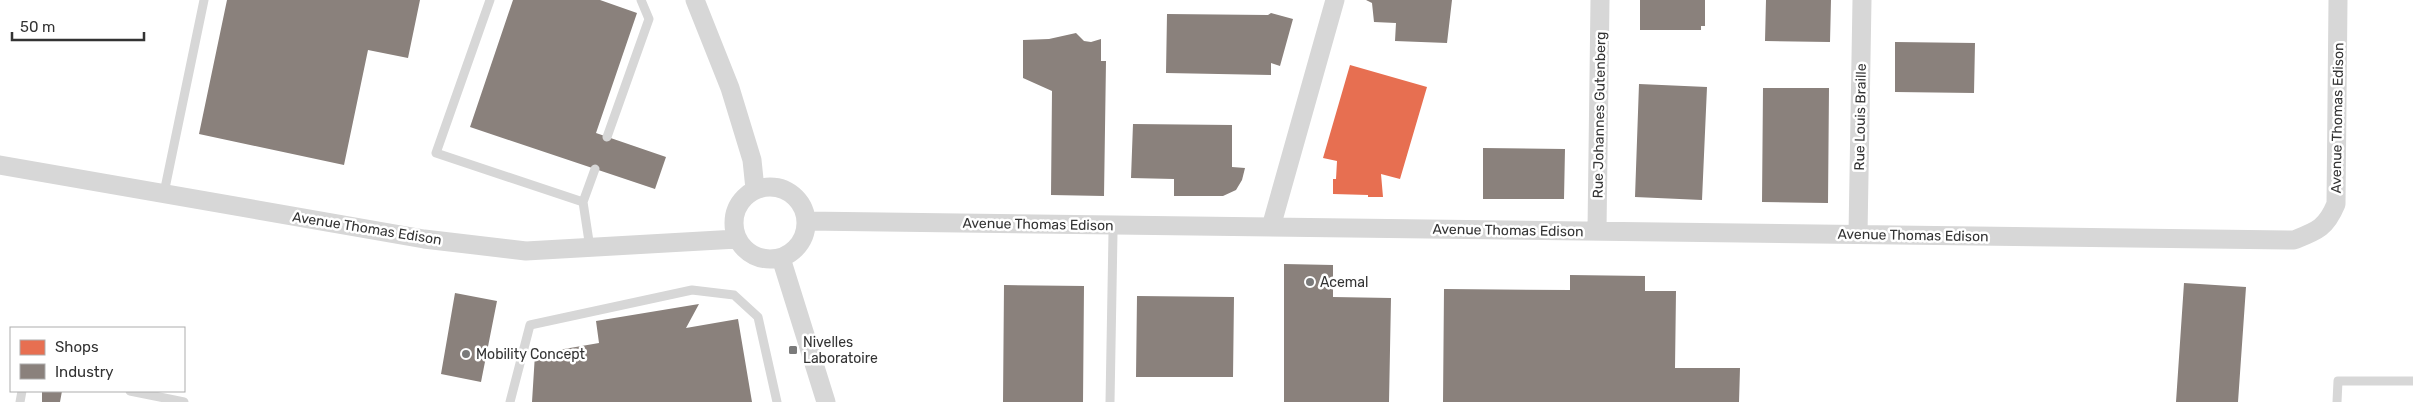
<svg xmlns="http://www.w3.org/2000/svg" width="2413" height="402" font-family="Rubik,sans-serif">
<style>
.shops{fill:#e76f51}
.industry{fill:#8a817c}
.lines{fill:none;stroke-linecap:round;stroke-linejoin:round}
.service{stroke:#d7d7d7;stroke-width:9}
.minor{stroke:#d7d7d7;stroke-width:19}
.poi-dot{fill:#7a7a7a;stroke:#fff;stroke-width:2}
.labels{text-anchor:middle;stroke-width:5;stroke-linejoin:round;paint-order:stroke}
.street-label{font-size:14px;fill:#333;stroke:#fff}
.poi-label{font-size:14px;fill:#333;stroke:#fff;text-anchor:start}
</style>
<rect width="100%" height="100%" fill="#fff"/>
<!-- shops -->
<path class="shops" d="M1350,65l77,22 -27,92 -19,-5 2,23h-15v-2l-35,-1v-15h3l1,-18 -14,-3z"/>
<!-- industry -->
<path class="industry" d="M227,0h193l-12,58 -40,-8 -24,115 -145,-31z
M513,0h87l37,13 -41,120 70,24 -11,32 -185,-62z
M1366,0h86l-5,43 -52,-2 1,-18 -22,-1 -2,-19z
M1640,0h65v26h-4v4h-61z
M1766,0h65l-1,42 -65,-1z
M1271,13l22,6 -13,47 -9,-3v12l-105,-2 1,-59 101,1z
M1076,33l8,8 7,1 10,-3v22h5l-2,135 -53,-1 1,-104 -29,-13v-38l26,-1z
M1895,42l80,1 -1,50 -79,-1z
M1639,84l68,3 -5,113 -67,-3z
M1763,88h66l-1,115 -66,-1z
M1133,124l99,1v42l13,1 -3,12 -6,10 -13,6h-49v-17l-43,-1z
M1483,148l82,1 -1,50h-81z
M1284,264l49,1v32l58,1 -2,104h-105z
M1570,275l75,1v15h31l-1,77h65l-1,34h-296l1,-113 126,1z
M2184,283l62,4 -8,115h-62z
M1004,285l80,1 -1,116h-80z
M455,293l42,8 -16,81 -40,-8z
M1137,296l97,1 -1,80h-97z
M699,304l-13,24 52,-9 14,83h-220l3,-48 64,-11 -3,-22z
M42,391h20l-2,11h-18z"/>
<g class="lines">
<!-- service -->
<path class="service" d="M490,0l-54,153 147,49 7,46
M607,137l42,-118 -8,-19
M164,193l40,-193
M583,202l12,-33
M130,391l54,11
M20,402l2,-11
M510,402l20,-77 162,-35 42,5 24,22 19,85
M1110,402l3,-169
M2337,402l1,-21h75"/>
<!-- minor -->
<path class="minor" d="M695,0l35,88 22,72 3,29
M0,165l424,74 102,12 211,-12
M734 223a36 36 0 1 1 72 0a36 36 0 1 1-72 0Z
M806,221l1488,19c23,-9 32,-12 42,-36l2,-204
M1271,227l64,-227
M1597,230l3,-230
M1858,234l4,-234
M781,258l45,144"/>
</g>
<!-- markers -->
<g class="poi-dot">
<circle cx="1310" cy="282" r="5"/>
<rect x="788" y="345" width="10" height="10" rx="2.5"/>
<circle cx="466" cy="354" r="5"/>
</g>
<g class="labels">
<!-- street labels -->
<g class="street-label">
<text transform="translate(1599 115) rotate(-89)" y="5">Rue Johannes Gutenberg</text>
<text transform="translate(1860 117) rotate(-89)" y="5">Rue Louis Braille</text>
<text transform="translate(2337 118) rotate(-89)" y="5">Avenue Thomas Edison</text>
<text transform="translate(1038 224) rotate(1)" y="5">Avenue Thomas Edison</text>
<text transform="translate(367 228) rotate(9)" y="5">Avenue Thomas Edison</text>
<text transform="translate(1508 230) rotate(1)" y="5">Avenue Thomas Edison</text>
<text transform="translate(1913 235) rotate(1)" y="5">Avenue Thomas Edison</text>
</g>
<!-- poi labels -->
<g class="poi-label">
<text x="1320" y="287">Acemal</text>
<text x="803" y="347">Nivelles<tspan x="803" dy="16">Laboratoire</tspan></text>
<text x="476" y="359">Mobility Concept</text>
</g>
</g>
<!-- legend -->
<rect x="10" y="327" width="175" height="65" fill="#ffffff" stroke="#adadad"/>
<rect x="20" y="340" width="25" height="15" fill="#e76f51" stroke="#adadad"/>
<text x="55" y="352" font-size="15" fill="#333333">Shops</text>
<rect x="20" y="364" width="25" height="15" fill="#8a817c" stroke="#adadad"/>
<text x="55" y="377" font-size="15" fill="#333333">Industry</text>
<!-- scale -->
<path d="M12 32v8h132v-8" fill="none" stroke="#333333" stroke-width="2.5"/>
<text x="20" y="32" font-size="15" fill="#333333" stroke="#ffffff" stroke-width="4" paint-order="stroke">50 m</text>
</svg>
